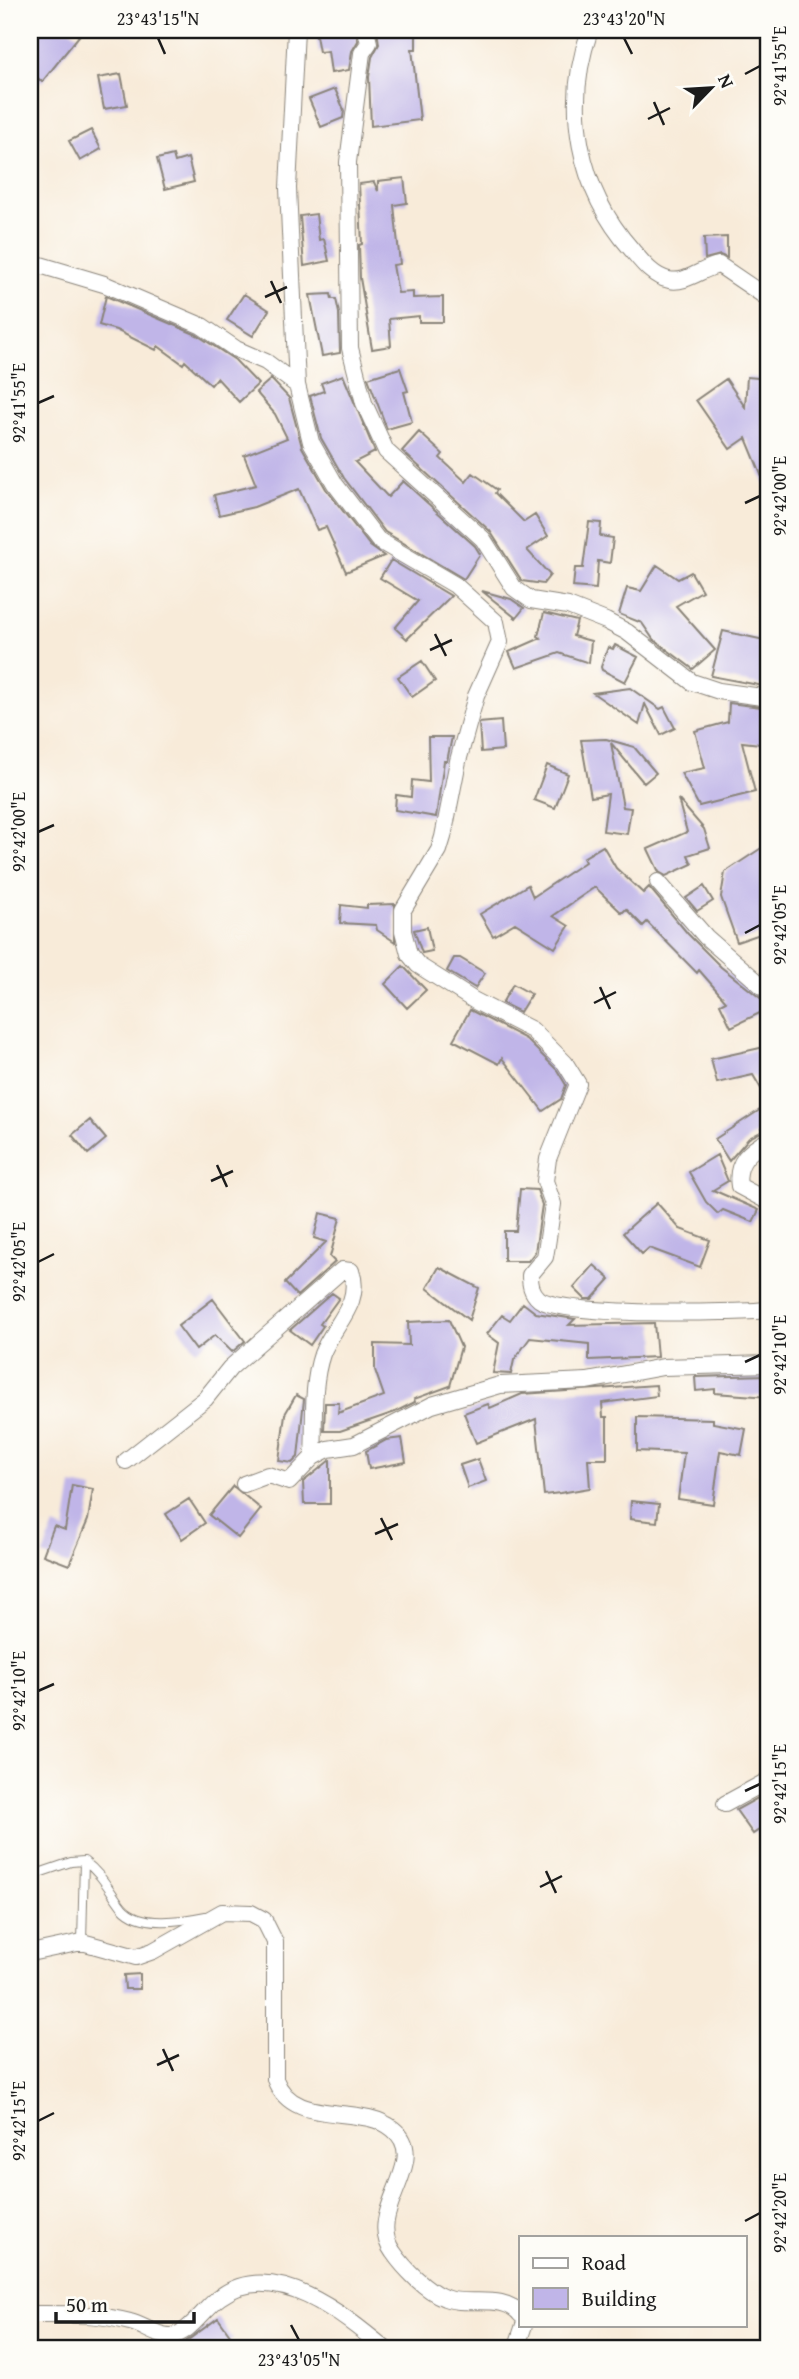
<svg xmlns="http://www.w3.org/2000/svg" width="799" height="2379" font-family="'Gentium Book Plus',serif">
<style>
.building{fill:#c0b5e8}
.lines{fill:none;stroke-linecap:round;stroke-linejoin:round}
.lane-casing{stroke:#8a847a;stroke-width:10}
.street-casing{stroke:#8a847a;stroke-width:18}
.lane{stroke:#fff;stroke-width:8}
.street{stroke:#fff;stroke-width:16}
.ticks{fill:none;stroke:#1c1c1c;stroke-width:2.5}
.neatline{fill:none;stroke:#1c1c1c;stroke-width:2.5}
.ticks-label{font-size:18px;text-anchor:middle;fill:#1c1c1c}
</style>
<rect width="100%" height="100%" fill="#fdfcf7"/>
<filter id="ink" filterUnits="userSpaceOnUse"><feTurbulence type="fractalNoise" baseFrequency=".0143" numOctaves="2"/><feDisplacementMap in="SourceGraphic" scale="14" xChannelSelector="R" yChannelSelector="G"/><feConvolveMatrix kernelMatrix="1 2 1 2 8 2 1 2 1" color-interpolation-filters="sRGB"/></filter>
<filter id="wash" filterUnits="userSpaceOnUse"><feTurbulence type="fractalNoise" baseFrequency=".00686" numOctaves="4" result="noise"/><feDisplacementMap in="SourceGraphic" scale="28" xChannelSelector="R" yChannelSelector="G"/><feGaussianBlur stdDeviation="1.57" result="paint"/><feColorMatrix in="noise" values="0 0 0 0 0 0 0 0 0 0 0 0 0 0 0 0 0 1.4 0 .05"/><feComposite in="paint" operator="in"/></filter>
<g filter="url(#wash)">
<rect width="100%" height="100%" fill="#f8ebd9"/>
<g id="blocks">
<!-- building -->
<path class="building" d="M30,30h40l9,6 -37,46 -12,-11z
M315,30h41l2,11 -6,10 -3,19 -18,3 -3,-22 -9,1z
M377,30h39v19h-4l8,71 -49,6 -2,-49 3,-20 7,-13z
M121,74l6,31 -23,4 -6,-31z
M335,89l9,21 -1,8 -22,9 -12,-28z
M91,130l10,19 -21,12 -11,-20z
M173,155l2,7 13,-4 6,24 -29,7 -8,-30z
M404,178l3,25 -13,2 6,59 -7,1 5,28 15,-1v6l30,-1v25h-24v-6l-30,3 2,27 -19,3 -12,-71 -1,-33 3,-1 -3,-60 15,-2 4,9v-10z
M316,214l3,26 5,-1 5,22 -25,5 -4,-50z
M727,237v21l-7,-3 -15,4 -1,-21z
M244,294l25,16 -16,26 -26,-16z
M331,294l1,5h4l3,14 1,40 -18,3 -12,-61z
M106,296l91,39 38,25 23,24 -19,18 -22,-24 -6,7 -26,-24 -2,3 -25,-18 -2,4 -40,-20 -17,-5z
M400,368l8,23 -4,1 8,30 -25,7 -19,-51z
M343,375l32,77 -20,10 33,35 15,-16 72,65 5,8 -16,25 -79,-47 -41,-54 -23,-40 -11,-42 14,-5 -3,-8z
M747,377l22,2v115l-23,-56 -16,11 -34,-49 30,-21 19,28z
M271,379l18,19 13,49 24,42 44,57 14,10 -38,16 -20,-45 -9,3 -18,-41 -45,18 -35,8 -5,-20 42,-10 -12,-30 43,-17 -12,-24 -19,-22z
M419,432l24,22 -3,4 26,24 7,-9 24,17 -2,3 29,29 11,-7 13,21 -21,14 23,25 -7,9 -21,-3 -32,-50 -88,-80z
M589,522l12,1 -1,13 13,2 -3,25 -12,-2 -2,28 -23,-2 2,-19h8z
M391,560l60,36 -44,43 -12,-11 23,-27 -38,-23z
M657,565l21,14 13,-7 11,19 -26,15 39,44 -22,19 -40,-30 -11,-16 -23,-9 8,-26 14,3z
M482,591l29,8 13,9 -8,10z
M544,613l33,8 -4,15 18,5 -2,22 -30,-10 -43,15 -7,-16 32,-14 -3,-2z
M723,631l46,10v46l-58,-11z
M615,645l23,12 -13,25 -23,-12 -1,-3 7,-20 5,2z
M422,661l13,20 -23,16 -14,-20z
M630,688l30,21 4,-2 11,21 -14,7 -16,-31 -6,21 -46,-32z
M729,703l40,5v37l-27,-3 13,50 -56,14 -18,-33 24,-5 -10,-37 33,-9z
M501,721l2,29 -22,2 -2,-29z
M428,737h24l-5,24h-3l-8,56 -41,-7 1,-15 15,2 1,-17 17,2z
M606,739l28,8 22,26 -12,10 -33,-40 12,64 8,1 -4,26 -24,-3 5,-37 -17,3 -10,-57z
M547,765l21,9 -13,34 -21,-8z
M678,799l26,30 6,19 -22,7 4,9 -26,12 -7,-4 -11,-23 39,-17z
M769,843v88l-32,11 -16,-45 4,-25z
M603,846l13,22 27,25 6,-6 39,47 33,33 43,34 4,8 -37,18 -11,-23 6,-3 -27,-31 -2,3 -50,-51 -4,4 -17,-17 -4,4 -27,-26 -42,29 16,10 -14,22 -40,-25 -22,13 -13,-22 48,-29 5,12 52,-35 -2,-4z
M704,886l9,15 -16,10 -11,-13z
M395,904v38l-18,-12 -1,-5 -36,-2 1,-18 26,3v-3z
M427,927l5,24 -10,2 -8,-23z
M454,958h6l25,15 -10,15 -28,-17z
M403,966l23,24 -19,18 -22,-24z
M513,984l18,10 -11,18 -18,-9z
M470,1010l56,29 31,31 9,15 -5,14 -18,12 -41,-53 -3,6 -46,-24z
M769,1046v56l-16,-27 -36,8 -6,-24z
M769,1104v19l-7,5 1,3 -14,7 -20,23 -14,-22z
M90,1120l16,19 -18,15 -16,-19z
M717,1155l11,26 -15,9 46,20 -6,12 -30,-12 -5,4 -12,-12 -17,-30z
M520,1189l17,1 5,15 -7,47 -7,9h-24v-30h12z
M657,1203l23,26 30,11 -10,27 -51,-19 -7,6 -19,-21z
M320,1213l20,5 -10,39 5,5 -38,34 -12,-13 41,-41 -12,-4z
M594,1265l16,14 -18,20h-7l-11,-11z
M439,1267l40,21 -10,32 -42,-32z
M332,1293l7,5 -19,26 3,2 -13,19 -20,-15z
M213,1299l32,42 -13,11 -17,-17 -19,15 -18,-24z
M523,1303l13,10 39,6 -6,6 85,-2 3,34 -68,3v-16l-59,-6 -16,22 -3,14 -18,-1 6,-30 -12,-9 15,-19 8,5z
M449,1320l12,27 -11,39 -36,13 1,3 -20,10 -55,19h-16l1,-28h14l-1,10 46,-17 -9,-26v-26l34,1 -1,-23z
M769,1375v22l-54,-4v-4l-19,2 -1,-14z
M656,1385l1,11 -55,7 1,14h4v42h-19l2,29 -30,5 -16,2 -8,-76 -60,24 -12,-30 24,-9 2,4 32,-14z
M296,1395l8,4 -6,58 -6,6 -13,-2 6,-47z
M637,1417l76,2v4l33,6 -5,26 -21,-4 -7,53 -35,-5 6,-46 -47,-2z
M402,1438l4,24 -37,7 -3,-18 20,-11z
M478,1459l8,22 -18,7 -8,-23z
M330,1460v44h-26l-1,-22z
M72,1485l21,4 -5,31 -19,45 -26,-10 11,-29 11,4z
M233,1486l28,23 -23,29 -29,-23z
M189,1499l16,24 -23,16 -16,-25z
M631,1501l28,3 -2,18 -27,-3z
M767,1793l2,30 -16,11 -17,-24z
M140,1974v15h-15l-1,-14z
M218,2318l15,21 -14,10h-43z"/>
</g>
</g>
<g filter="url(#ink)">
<use href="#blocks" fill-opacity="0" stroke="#8a847a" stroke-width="2"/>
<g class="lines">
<defs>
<path id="lane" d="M30,1876l41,-14 13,-1c18,13 25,29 38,46 18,21 59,14 84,9
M82,1942l2,-81"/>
<path id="street" d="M296,30l-8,158 9,197
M366,30l3,13 -7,10 -14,109 2,186 14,55 22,48 97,88 31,49 17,12 37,6 38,15 21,11 65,50 27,9 50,7
M590,30c-27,76 -12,159 42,220 10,12 21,27 37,30 17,4 33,-12 50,-15l50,34
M30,262l74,22 98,42 34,23 30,13 31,23 14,57 24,42 43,56 77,45 41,37 4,20 -24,54 -18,65 -15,76 -4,13 -36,60v21l6,23 9,11 57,36 57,29 33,33 13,21 -30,75 -3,22 8,23 -6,41 -2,12 -15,18c0,9 1,17 9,24 24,18 194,14 230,11
M658,882l48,55 63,55
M769,1140c-19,10 -34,22 -30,46l30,16
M126,1461l79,-62 25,-31 112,-98 9,1c12,32 -18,54 -29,83 -11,32 -7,70 -9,103
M244,1484l24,-9 21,7 24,-25 15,-8 26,-4 78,-40 68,-20 87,-4 76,-14 106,-3
M725,1804l44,-24
M30,1953l52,-11 54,15 17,-6 69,-39 29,1 13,7 11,22v137c18,50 85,23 118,50 40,32 -30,83 0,123 11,16 33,39 52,46 22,9 59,-6 76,17
M30,2314c34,0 67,-1 100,8 13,3 28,15 40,14 19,-1 35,-29 50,-39 54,-40 125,19 165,52
M516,2349l8,-24"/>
</defs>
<!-- lane casing -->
<use href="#lane" class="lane-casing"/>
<!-- street casing -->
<use href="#street" class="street-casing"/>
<!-- lane -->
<use href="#lane" class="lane"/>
<!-- street -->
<use href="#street" class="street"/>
</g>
</g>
<!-- ticks -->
<path class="ticks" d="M158,38l7,16M624,38l8,16M745,74l15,-8M654,102l10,23M648,119l22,-11M271,281l10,22M265,297l22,-10M38,403l16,-7M745,503l15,-7M435,634l11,22M430,650l22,-10M38,832l16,-7M745,933l15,-8M600,987l10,22M594,1003l22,-11M217,1165l10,22M211,1181l22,-10M38,1262l16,-8M745,1362l15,-7M381,1518l11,22M375,1534l23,-10M38,1691l16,-7M745,1791l15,-7M546,1871l10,22M540,1887l22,-11M163,2049l10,22M157,2065l22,-10M38,2121l16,-8M745,2221l15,-8M291,2325l8,15"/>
<!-- margin -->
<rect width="799" height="2379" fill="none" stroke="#fdfcf7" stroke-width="77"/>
<!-- legend -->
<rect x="519" y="2236" width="228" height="91" fill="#fdfcf7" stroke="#a3a29f" stroke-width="2"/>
<rect x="533" y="2258" width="35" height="10" fill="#ffffff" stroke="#a3a29f" stroke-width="2"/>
<text x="582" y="2270" font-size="21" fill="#1c1c1c">Road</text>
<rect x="533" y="2288" width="35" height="21" fill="#c0b5e8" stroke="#a3a29f" stroke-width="2"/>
<text x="582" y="2306" font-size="21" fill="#1c1c1c">Building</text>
<!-- north arrow -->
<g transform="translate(711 88) rotate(65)" stroke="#fdfcf7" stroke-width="5" paint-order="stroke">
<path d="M0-5L12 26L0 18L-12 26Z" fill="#1c1c1c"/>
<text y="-10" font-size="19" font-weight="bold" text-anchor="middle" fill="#1c1c1c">N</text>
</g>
<!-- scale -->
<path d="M56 2312v10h138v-10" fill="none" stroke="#1c1c1c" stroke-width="3.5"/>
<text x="66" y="2312" font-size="21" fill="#1c1c1c" stroke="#fdfcf7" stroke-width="5" paint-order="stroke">50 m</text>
<rect x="38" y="38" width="722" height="2302" class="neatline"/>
<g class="ticks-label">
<text x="158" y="25">23°43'15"N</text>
<text x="624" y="25">23°43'20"N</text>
<text transform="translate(780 66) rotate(-90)" y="6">92°41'55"E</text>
<text transform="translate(19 403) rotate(-90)" y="6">92°41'55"E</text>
<text transform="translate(780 496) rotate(-90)" y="6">92°42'00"E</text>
<text transform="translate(19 832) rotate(-90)" y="6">92°42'00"E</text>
<text transform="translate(780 925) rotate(-90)" y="6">92°42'05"E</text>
<text transform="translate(19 1262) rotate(-90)" y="6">92°42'05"E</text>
<text transform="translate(780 1355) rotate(-90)" y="6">92°42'10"E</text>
<text transform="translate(19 1691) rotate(-90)" y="6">92°42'10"E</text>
<text transform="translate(780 1784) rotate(-90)" y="6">92°42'15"E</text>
<text transform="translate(19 2121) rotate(-90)" y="6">92°42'15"E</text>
<text transform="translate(780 2213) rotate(-90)" y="6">92°42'20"E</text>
<text x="299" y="2366">23°43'05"N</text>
</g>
</svg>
